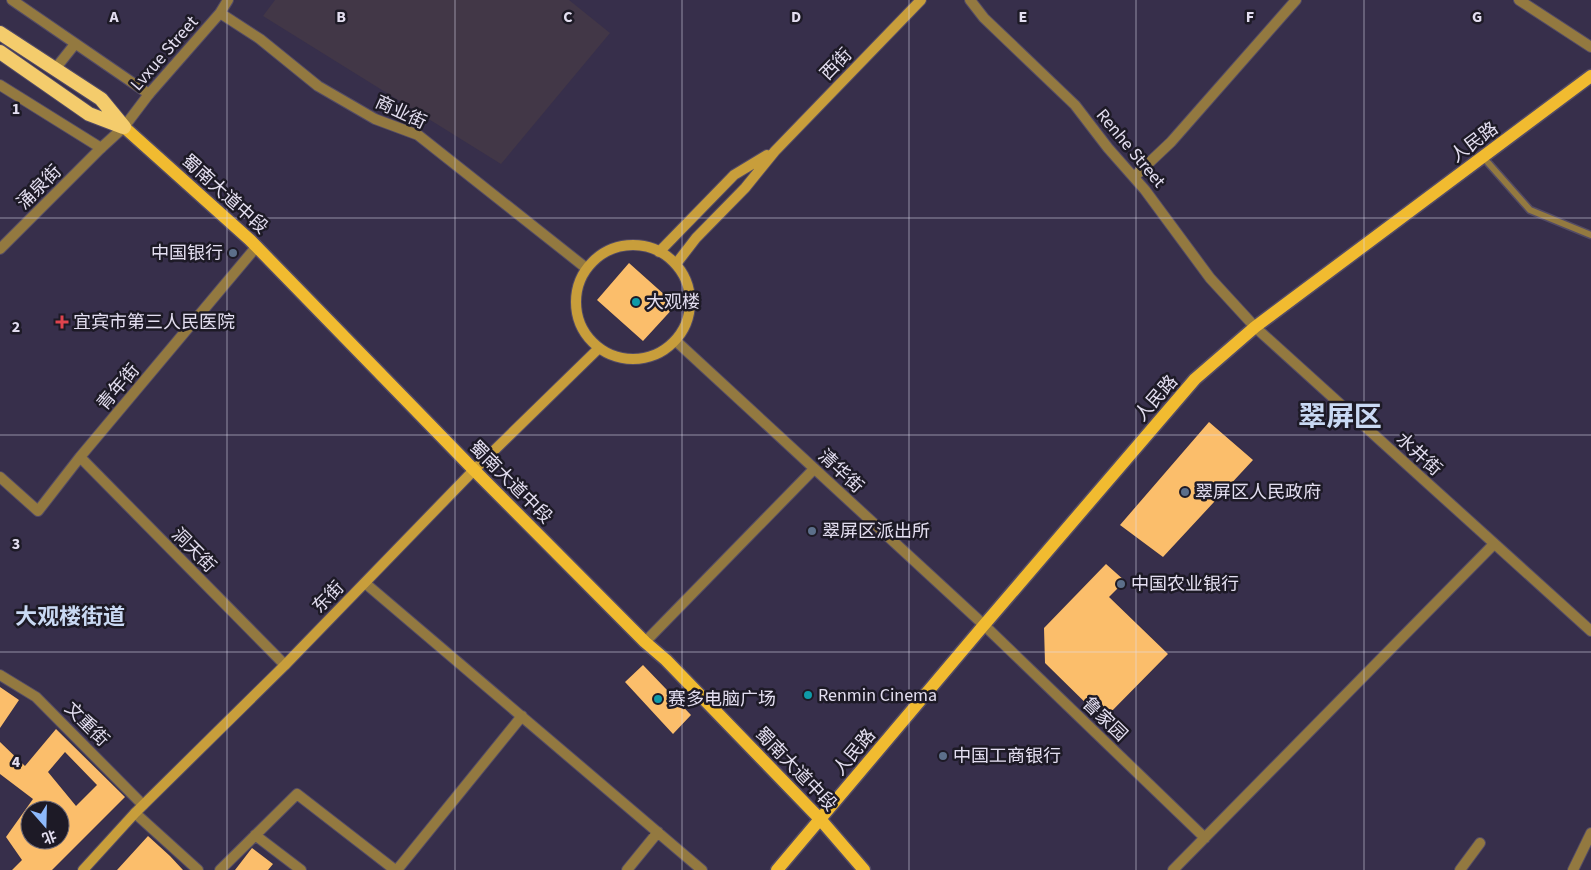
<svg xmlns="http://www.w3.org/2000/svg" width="1591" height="870" font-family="'Source Sans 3','Noto Sans SC',sans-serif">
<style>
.education{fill:#423747}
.building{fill:#fbbe6b;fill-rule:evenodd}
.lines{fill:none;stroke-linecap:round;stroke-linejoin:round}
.service-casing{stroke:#534b65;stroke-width:9}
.minor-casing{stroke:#534b65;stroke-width:12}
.tertiary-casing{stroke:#534b65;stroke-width:12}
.secondary-casing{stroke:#534b65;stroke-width:12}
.primary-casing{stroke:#534b65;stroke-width:15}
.trunk-casing{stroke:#534b65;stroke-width:16}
.service{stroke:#937940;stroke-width:6}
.minor{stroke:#937940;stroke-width:10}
.tertiary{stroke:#937940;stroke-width:10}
.secondary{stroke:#c89e3b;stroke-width:10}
.primary{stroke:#f1bb30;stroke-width:12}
.trunk{stroke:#f4cc6c;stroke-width:14}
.grid{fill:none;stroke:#e3def0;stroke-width:1;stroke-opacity:0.55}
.service-dot{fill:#5c6f8a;stroke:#1d1a26;stroke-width:2}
.culture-dot{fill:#0f9aa8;stroke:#1d1a26;stroke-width:2}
.health-dot{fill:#e0444e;stroke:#1d1a26;stroke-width:2}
.labels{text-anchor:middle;stroke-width:5;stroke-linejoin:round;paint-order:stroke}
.street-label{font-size:18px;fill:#e3def0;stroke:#1d1a26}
.poi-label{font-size:18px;fill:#e3def0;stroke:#1d1a26;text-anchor:start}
.district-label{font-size:22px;font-weight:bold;fill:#c9d9f3;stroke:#1d1a26}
.town-label{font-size:28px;font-weight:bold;fill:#c9d9f3;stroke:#1d1a26}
.grid-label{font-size:16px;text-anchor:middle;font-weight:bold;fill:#e3def0;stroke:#1d1a26;stroke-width:5;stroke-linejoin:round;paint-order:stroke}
</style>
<rect width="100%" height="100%" fill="#372f4b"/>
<!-- education -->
<path class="education" d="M275,0h294l41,33 -109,131 -238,-148z"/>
<!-- building -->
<path class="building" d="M629,263l47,42 -33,36 -46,-41z
M1209,422l44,38 -90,97 -43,-32z
M1106,564l19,17 -16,16 59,57 -65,66 -58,-57 -1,-35z
M643,665l48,50 -18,19 -48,-52z
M0,687l19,13 -19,28z
M56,729l69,68 -73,73h-40l10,-10 -16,-23 27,-38 -33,-25v-32l25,24zM65,752l32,33 -21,21 -28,-34zM30,810h30v30h-30z
M148,836l22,20 13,14h-66z
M252,848l21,16 -5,6h-33z"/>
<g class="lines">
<defs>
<path id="service" d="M1483,157l47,53 61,25"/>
<path id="minor" d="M970,0l14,18 91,87 33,43 37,42 65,88 45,49 336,304
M1519,0l72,47
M220,13l40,26 58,47 57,33 43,16 168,133
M149,94l71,-81 8,-13
M1134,177l37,-35 125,-142
M0,249l101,-101
M676,341l308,284 221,213
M80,457l205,208
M0,477l38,34 42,-54 177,-211
M365,583l337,287
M645,642l169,-173
M0,675l36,22 107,108
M135,813l63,57
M255,835l46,35
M220,870l77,-76 98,76
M397,870l125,-154
M627,870l31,-38
M1173,870l321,-326
M1460,870l20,-27
M1573,870l18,-37"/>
<path id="tertiary" d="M55,69l20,-25
M0,85l101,63 23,-21 25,-33 -137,-94"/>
<path id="secondary" d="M576 302a57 57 0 1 1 114 0a57 57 0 1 1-114 0Z
M659,252l75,-77 33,-20
M676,264l20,-26 49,-50 30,-37 146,-151
M83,870l52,-57 150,-148 189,-195 124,-121"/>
<path id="primary" d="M124,127l126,113 224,230 171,172 21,18 154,159 44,51
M777,870l207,-245 211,-246 60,-52 336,-251"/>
<path id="trunk" d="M0,33l101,66 23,28
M0,52l89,62 34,13"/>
</defs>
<!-- service casing -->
<use href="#service" class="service-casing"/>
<!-- minor casing -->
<use href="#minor" class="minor-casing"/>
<!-- tertiary casing -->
<use href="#tertiary" class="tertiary-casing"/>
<!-- secondary casing -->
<use href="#secondary" class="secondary-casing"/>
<!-- primary casing -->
<use href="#primary" class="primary-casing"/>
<!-- trunk casing -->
<use href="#trunk" class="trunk-casing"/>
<!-- service -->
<use href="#service" class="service"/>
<!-- minor -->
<use href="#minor" class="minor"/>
<!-- tertiary -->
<use href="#tertiary" class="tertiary"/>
<!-- secondary -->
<use href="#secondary" class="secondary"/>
<!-- primary -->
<use href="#primary" class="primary"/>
<!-- trunk -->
<use href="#trunk" class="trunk"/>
</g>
<!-- grid -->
<path class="grid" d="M227,0v870M455,0v870M682,0v870M909,0v870M1136,0v870M1364,0v870M0,218h1591M0,435h1591M0,652h1591"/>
<!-- markers -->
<g class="service-dot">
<circle cx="233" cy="253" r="5"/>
<circle cx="1185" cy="492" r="5"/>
<circle cx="812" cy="531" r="5"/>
<circle cx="1121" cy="584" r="5"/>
<circle cx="943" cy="756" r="5"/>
</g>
<g class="culture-dot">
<circle cx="636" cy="302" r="5"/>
<circle cx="808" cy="695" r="5"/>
<circle cx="658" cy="699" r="5"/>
</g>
<path class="health-dot" d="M59.5 314.5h5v5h5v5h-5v5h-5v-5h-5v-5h5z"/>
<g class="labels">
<!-- street labels -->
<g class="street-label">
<text transform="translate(164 53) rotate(-49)" y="6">Lvxue Street</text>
<text transform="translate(836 64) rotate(-46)" y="6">西街</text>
<text transform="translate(401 112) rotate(25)" y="6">商业街</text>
<text transform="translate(1474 142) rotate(-37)" y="6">人民路</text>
<text transform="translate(1131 148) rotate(50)" y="6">Renhe Street</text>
<text transform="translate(39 187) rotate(-45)" y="6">涌泉街</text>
<text transform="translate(225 194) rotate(42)" y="6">蜀南大道中段</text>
<text transform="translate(118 387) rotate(-50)" y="6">青年街</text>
<text transform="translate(1156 398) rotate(-49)" y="6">人民路</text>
<text transform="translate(1419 454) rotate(42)" y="6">水井街</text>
<text transform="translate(841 471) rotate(43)" y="6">清华街</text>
<text transform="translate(511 482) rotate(45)" y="6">蜀南大道中段</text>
<text transform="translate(194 550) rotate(45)" y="6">洞天街</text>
<text transform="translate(328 597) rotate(-46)" y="6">东街</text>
<text transform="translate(1105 719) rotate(44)" y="6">鲁家园</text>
<text transform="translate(87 724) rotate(45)" y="6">文重街</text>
<text transform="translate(854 752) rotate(-50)" y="6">人民路</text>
<text transform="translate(796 769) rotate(46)" y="6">蜀南大道中段</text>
</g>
<!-- poi labels -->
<g class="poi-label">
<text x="223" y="259" text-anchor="end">中国银行</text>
<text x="646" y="308">大观楼</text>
<text x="73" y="328">宜宾市第三人民医院</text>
<text x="1195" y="498">翠屏区人民政府</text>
<text x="822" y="537">翠屏区派出所</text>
<text x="1131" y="590">中国农业银行</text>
<text x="818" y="701">Renmin Cinema</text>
<text x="668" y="705">赛多电脑广场</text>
<text x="953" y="762">中国工商银行</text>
</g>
<!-- district labels -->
<g class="district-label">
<text x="70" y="624">大观楼街道</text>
</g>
<!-- town labels -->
<g class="town-label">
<text x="1340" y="426">翠屏区</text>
</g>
</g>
<g class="grid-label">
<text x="114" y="22">A</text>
<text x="341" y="22">B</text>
<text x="568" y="22">C</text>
<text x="796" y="22">D</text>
<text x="1023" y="22">E</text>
<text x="1250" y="22">F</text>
<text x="1477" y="22">G</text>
<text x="16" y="114">1</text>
<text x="16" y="332">2</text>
<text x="16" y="549">3</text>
<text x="16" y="767">4</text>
</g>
<!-- north arrow -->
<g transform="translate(45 825) rotate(160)"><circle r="24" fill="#1d1a26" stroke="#6c6877"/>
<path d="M0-4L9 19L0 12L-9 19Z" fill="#8db9fc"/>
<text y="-8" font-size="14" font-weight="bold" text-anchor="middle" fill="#e3def0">北</text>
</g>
</svg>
